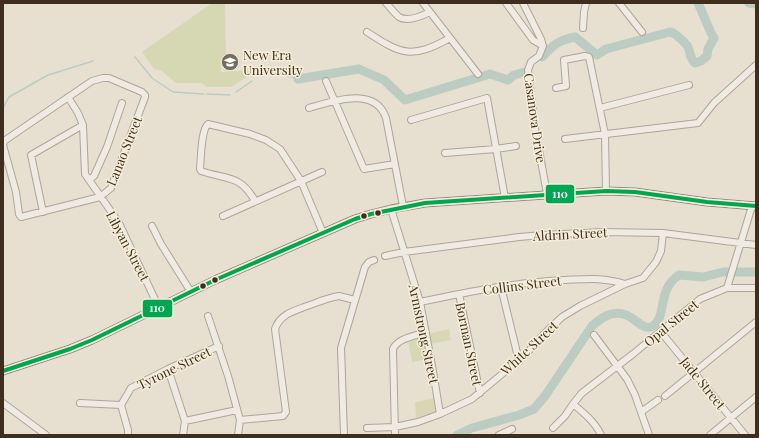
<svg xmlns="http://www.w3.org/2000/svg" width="759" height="438" font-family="'Playfair Display',serif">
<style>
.green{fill:#d6d7b3}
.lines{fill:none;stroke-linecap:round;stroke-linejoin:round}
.stream{stroke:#bcccc2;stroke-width:1.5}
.river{stroke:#bcccc2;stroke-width:9}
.minor-casing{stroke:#ada599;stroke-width:8}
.major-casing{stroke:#928b80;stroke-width:9}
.minor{stroke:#efebe3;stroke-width:6}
.major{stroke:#e6e1d4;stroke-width:7}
.bus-1-casing{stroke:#f7eed8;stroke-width:7}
.bus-1{stroke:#00a651;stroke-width:4}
.bus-dot{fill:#3d2e20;stroke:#f7eed8;stroke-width:1.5}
.labels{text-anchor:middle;stroke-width:3;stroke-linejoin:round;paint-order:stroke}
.poi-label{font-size:13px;fill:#3d2e20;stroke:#f7eed8;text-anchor:start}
.street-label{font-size:13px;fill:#3d2e20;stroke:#f7eed8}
.line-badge{stroke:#f7eed8;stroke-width:1.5}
.badge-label{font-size:11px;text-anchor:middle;font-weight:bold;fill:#fff}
</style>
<rect width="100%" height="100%" fill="#e7e0d1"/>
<!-- green -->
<path class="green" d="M212,3h13l1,57h-6l1,12 37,-2 -27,17h-24l-5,-4h-26l-14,-12 -8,-2 -12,-17z
M449,329l2,11 -22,4 -2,-10z
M425,333l4,26 -17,3 -4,-23z
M435,398l2,10 -2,4 -19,6 -1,-16z"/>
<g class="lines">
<!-- stream -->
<path class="stream" d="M135,57l17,21 21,14 31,2
M262,74l5,-4 31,9
M236,92l16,-11
M207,94l23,1
M3,108l6,-11 39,-22 45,-14"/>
<!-- river -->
<path class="river" d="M749,3l7,1
M542,57c11,-12 17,-17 33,-20l22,18 9,-6 64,-17c5,1 16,11 18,15 3,6 1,11 7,16l6,-2 6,-5 1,-7 6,-11 -3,-5 -13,-30
M298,79l61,-10 25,11 21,20 85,-26 18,6 6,-5 11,-3
M457,435l15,-7 47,-13 15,-6 11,-13 47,-70c9,-8 19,-15 31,-12 10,1 20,18 30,12 14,-9 4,-37 26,-51l24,2 20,-5h33"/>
<defs>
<path id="minor" d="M386,3c4,4 8,10 13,14 8,5 23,-1 31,-5
M423,3l55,71
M506,3l27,37 10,6
M523,3l18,36 2,7 -4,10 -8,6 -3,8 7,58 12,66
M619,3l23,29
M583,28l1,-16 2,-9
M367,32c35,23 45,27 83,6
M103,78h6l33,14 3,3v2l-34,91 -11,9 -79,20 -2,-3 -3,-22 -13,-47 1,-4 88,-60z
M326,81l38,88 31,-5
M556,88l10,-2 -2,-26 21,-4 4,1 16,77 1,57
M68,97l10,16 5,12 2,49 34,49 40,85
M309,108c25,-7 66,-22 77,10l17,88
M600,108l89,-23
M411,120l76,-22 18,100
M565,139l133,-16 16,-20 42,-38
M445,153l51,-4 20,-3
M89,180l5,-4 13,-29 15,-44
M255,201c-15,-27 -28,-21 -54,-30l-1,-2c1,-10 1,-39 8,-45l42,10 16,6 14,9 21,32 22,52
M391,209l29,93 13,69 7,43
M43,212l-12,-57 52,-30
M223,216l99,-44
M152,226l9,18 30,48
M385,256l19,-4 115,-15 24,-2 59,-3 61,1 93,12
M501,287l18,74
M727,288l25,-82
M459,294l21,99
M420,302c48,-10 96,-20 145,-22 22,-1 38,-3 60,4
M208,316l20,60 12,44 -2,15
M661,332l84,103
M594,335l33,44 8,16 14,40
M168,369l17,52 -2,14
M665,396l91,-74
M3,403l43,32
M80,403l41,2
M573,404c11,9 22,18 28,31
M641,412l17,-12
M240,420l43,-4 3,-4 -11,-83c5,-15 19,-18 32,-23 9,-3 18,-7 27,-9l5,-1 16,4
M185,421l52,-11
M367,428l28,-1 23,-5 22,-8 32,-15 54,-45 18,-20 18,-17 18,-11 45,-22 18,-6 13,-16 5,-11 2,-18
M553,428l12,-12 8,-12 9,-11 51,-39 67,-55 27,-11h29
M128,435v-5l-7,-25 10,-17 37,-19 51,-23
M344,435l-3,-87 24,-81 4,-5 5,-2
M395,435l-2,-86c5,-11 22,-13 33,-17
M499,435l13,-6
M710,435l46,-38"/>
<path id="major" d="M3,371l67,-22 22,-9 123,-60 140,-61 16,-5 20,-5 34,-6 181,-12 29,1 72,10 49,4"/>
</defs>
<!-- minor casing -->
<use href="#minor" class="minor-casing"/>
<!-- major casing -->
<use href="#major" class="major-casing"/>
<!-- minor -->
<use href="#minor" class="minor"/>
<!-- major -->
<use href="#major" class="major"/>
<defs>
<path id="bus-1" d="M3,371l67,-22 22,-9 123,-60 140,-61 16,-5 54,-11 181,-12 29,1 72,10 49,4"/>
</defs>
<!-- bus-1 casing -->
<use href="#bus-1" class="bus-1-casing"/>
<!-- bus-1 -->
<use href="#bus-1" class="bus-1"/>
</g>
<!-- icons -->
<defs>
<symbol id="university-disc" viewBox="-11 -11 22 22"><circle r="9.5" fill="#786c5e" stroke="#f7eed8"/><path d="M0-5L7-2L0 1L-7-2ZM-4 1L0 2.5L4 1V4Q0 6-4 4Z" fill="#fff"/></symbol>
</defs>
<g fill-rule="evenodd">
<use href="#university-disc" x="220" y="52" width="20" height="20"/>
</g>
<!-- markers -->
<g class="bus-dot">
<circle cx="378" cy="213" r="3.5"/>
<circle cx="364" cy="216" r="3.5"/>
<circle cx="215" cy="280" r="3.5"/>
<circle cx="203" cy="286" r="3.5"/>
</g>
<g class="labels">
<!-- poi labels -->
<g class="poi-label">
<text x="243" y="60">New Era<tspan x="243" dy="15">University</tspan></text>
</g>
<!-- street labels -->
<g class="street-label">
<text transform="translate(535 118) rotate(82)" y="5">Casanova Drive</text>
<text transform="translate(124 151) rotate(-68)" y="5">Lanao Street</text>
<text transform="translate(570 234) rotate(-3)" y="5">Aldrin Street</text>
<text transform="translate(128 246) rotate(62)" y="5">Libyan Street</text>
<text transform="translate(522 285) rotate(-7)" y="5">Collins Street</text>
<text transform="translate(671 323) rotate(-39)" y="5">Opal Street</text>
<text transform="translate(424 334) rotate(78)" y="5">Armstrong Street</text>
<text transform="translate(469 344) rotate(78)" y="5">Borman Street</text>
<text transform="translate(529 348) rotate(-43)" y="5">White Street</text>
<text transform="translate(174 368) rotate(-26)" y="5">Tyrone Street</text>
<text transform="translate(703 383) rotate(51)" y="5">Jade Street</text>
</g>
</g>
<g class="line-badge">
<rect x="545" y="184" width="30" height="20" rx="4" fill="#00a651"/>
<rect x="142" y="299" width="31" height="19" rx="4" fill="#00a651"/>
</g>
<g class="badge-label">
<text x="560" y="198">110</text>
<text x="157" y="312">110</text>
</g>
<!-- border -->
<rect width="759" height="438" fill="none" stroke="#3d2e20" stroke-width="8"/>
</svg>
